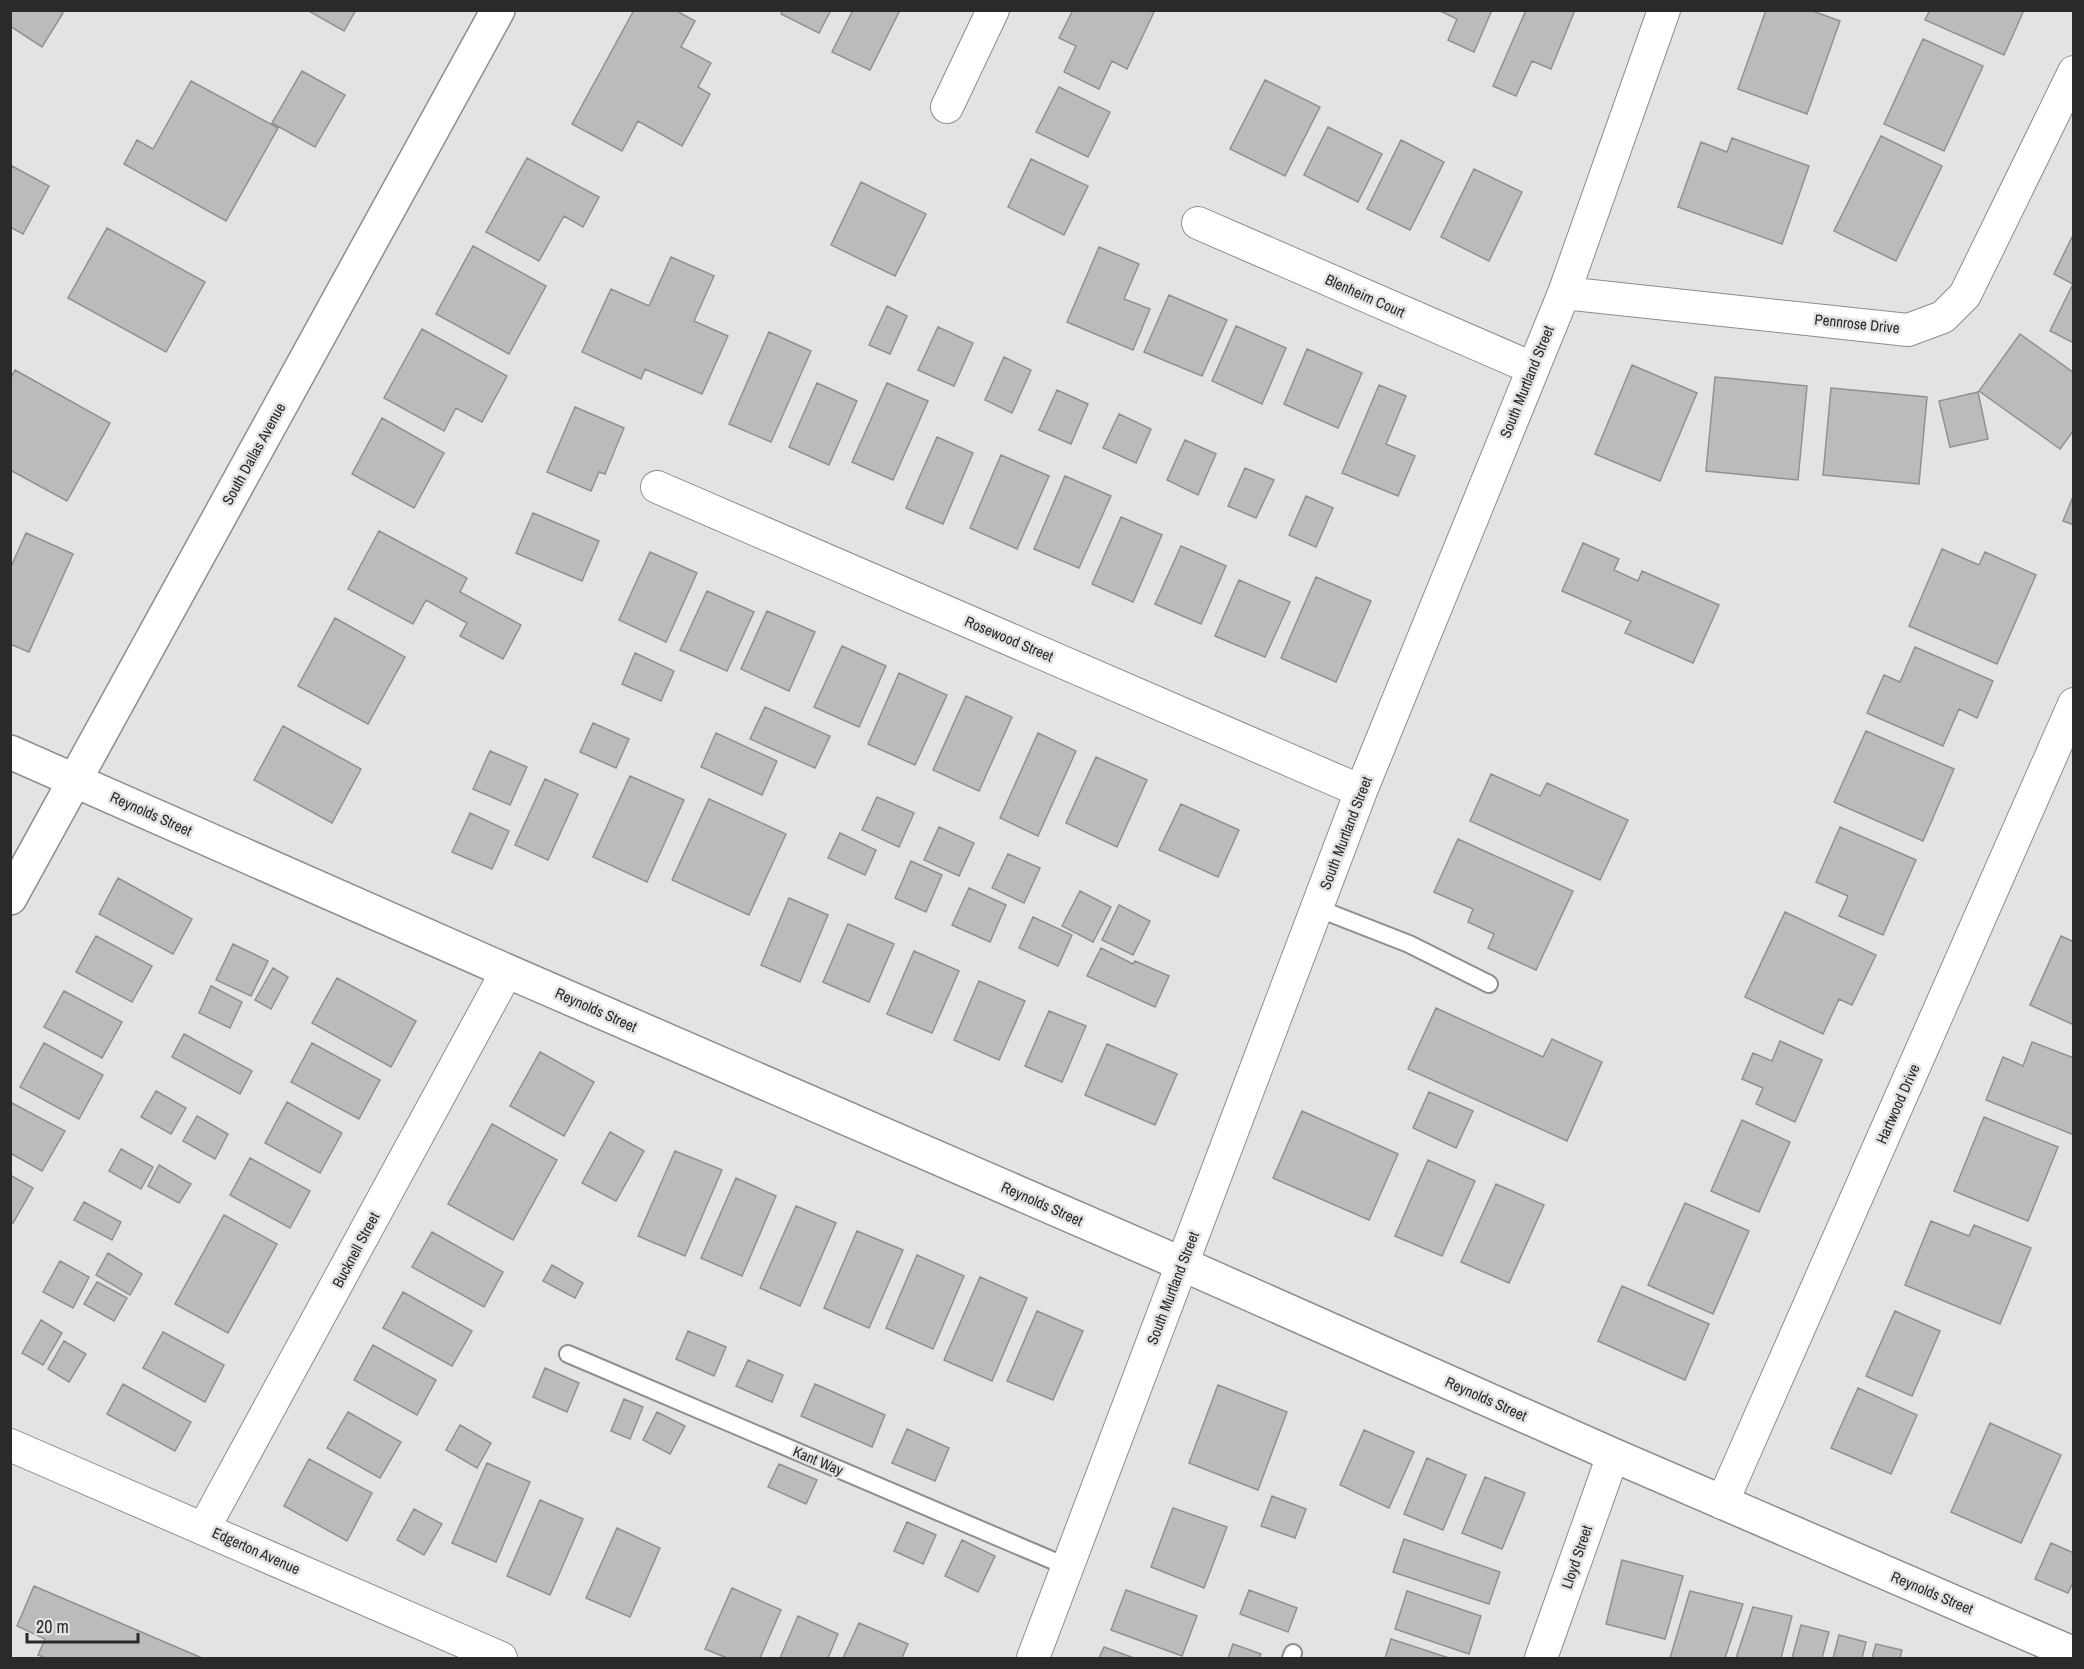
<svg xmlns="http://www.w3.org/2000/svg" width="2084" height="1669" font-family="'Archivo Narrow',sans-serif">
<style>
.building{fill:#bbbcb9;stroke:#91928f;stroke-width:1.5}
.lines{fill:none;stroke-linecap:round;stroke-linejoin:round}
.lane-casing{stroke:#8b8e8b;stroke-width:20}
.street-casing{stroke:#8b8e8b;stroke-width:34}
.secondary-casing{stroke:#8b8e8b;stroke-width:36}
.lane{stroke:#fff;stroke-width:16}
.street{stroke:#fff;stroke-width:32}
.secondary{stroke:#fff;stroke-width:33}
.labels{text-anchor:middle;stroke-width:5;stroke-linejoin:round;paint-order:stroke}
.street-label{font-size:15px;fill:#292a2a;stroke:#e1e4e1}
</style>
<rect width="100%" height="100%" fill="#e1e4e1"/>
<!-- building -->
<path class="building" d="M10,10h50l3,3 -21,34 -32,-21z
M307,10h49l-12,21z
M634,10h41l20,11 -14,26 30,16 -13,24 12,7 -28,52 -44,-25 -16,30 -50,-27z
M783,10h48l-12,23 -38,-19z
M853,10h47l-30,60 -38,-18z
M1073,10h82l-28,59 -15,-8 -13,28 -35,-17 12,-26 -17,-8z
M1438,10h54l-18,42 -26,-12 9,-21z
M1526,10h49l-24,59 -19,-8 -16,35 -23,-10z
M1766,10h44l30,11 -33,93 -69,-25z
M1930,10h94l-20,45 -79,-35z
M1923,39l60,27 -39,85 -60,-27z
M302,71l43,24 -30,52 -43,-24z
M1265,80l55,27 -35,69 -55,-27z
M191,81l87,47 -52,93 -102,-57 13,-24 16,9z
M1059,87l51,25 -22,45 -52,-25z
M1328,127l54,27 -24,48 -54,-27z
M1881,136l61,30 -46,95 -62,-30z
M1732,138l77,28 -27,78 -104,-37 23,-65 26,10z
M1401,140l43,22 -34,68 -43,-21z
M527,158l72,39 -16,30 -19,-11 -25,45 -53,-29z
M1031,159l57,27 -24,49 -56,-28z
M12,166l37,20 -26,48 -13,-7v-58z
M1474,169l48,23 -33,69 -48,-24z
M861,182l65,32 -31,62 -64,-31z
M107,228l98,54 -39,70 -98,-54z
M2074,233v110l-24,-12 23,-47 -19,-10z
M473,246l73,40 -37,68 -73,-40z
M1099,247l40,17 -15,35 26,10 -17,41 -66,-28z
M671,257l43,19 -20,45 34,15 -26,58 -57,-25 -4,10 -59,-27 29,-63 38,17z
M1169,295l58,25 -25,56 -58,-24z
M887,306l20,10 -17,38 -21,-9z
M1236,326l50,22 -24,56 -50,-23z
M938,327l35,16 -19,43 -36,-16z
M422,329l85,47 -25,46 -26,-14 -12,23 -60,-33z
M769,332l42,19 -40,91 -42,-18z
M2020,334l54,39v57l-14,19 -81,-58z
M1307,349l55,24 -24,55 -54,-24z
M1004,357l27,13 -19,43 -27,-13z
M1632,365l65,28 -37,88 -65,-27z
M15,370l95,53 -43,78 -57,-31v-91z
M1715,377l92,9 -9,94 -92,-9z
M817,383l40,18 -28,64 -40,-18z
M887,383l41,18 -35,79 -41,-18z
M1379,385l27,11 -20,48 29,12 -17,40 -56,-23z
M1831,388l96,9 -8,87 -96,-9z
M1057,390l31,14 -17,40 -32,-14z
M1978,392l10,47 -38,8 -11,-46z
M575,407l49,21 -19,46 -6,-2 -8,19 -44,-19z
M1119,414l32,15 -15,34 -33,-15z
M382,418l62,35 -30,55 -62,-34z
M937,437l36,16 -30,71 -37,-16z
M1185,440l31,14 -18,41 -31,-15z
M1001,455l48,21 -32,73 -47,-21z
M1245,468l29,12 -18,38 -28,-12z
M1065,476l46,20 -32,72 -45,-19z
M2074,494v31l-11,-4z
M1306,496l27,12 -17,39 -27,-12z
M533,513l66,28 -17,40 -66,-28z
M1121,517l41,18 -29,67 -41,-18z
M379,531l88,47 -7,14 61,33 -18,34 -43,-23 7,-13 -41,-23 -13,24 -65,-35z
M26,533l47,21 -44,98 -19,-8v-75z
M1583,543l36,16 -5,11 24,11 4,-10 77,34 -26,58 -68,-30 6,-12 -69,-30z
M1181,546l45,20 -25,58 -46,-20z
M1942,549l37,16 6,-13 51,23 -39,89 -88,-38z
M650,552l47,21 -31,69 -47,-22z
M1316,577l55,24 -35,81 -55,-24z
M1239,580l51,22 -25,55 -50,-21z
M707,591l47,21 -27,59 -47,-21z
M767,611l48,21 -26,59 -48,-22z
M335,618l70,39 -37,67 -70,-38z
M842,646l44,20 -27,61 -45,-20z
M1915,647l78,34 -16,37 -18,-9 -16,37 -76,-33 17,-38 16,7z
M635,653l39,18 -13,30 -39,-17z
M899,673l48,22 -32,70 -47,-21z
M966,696l46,21 -33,74 -46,-21z
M765,707l65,29 -15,32 -65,-29z
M593,723l36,16 -13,29 -36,-16z
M283,726l78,43 -29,54 -78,-43z
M1866,731l88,38 -31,72 -89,-39z
M716,733l61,28 -15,34 -61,-28z
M1038,733l38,18 -38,85 -38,-18z
M490,751l37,16 -17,38 -37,-16z
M1096,757l51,23 -30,67 -51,-24z
M1491,774l49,22 7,-13 81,37 -28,60 -130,-59z
M630,776l54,24 -37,82 -54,-25z
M545,779l33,15 -30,66 -33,-15z
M877,797l37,16 -15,34 -37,-17z
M709,799l77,35 -37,81 -77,-35z
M1181,804l58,26 -21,47 -59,-27z
M470,813l39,18 -17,38 -40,-17z
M939,827l35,16 -15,33 -35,-16z
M1840,827l76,33 -33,75 -44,-19 9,-20 -32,-14z
M840,833l36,17 -11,25 -37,-17z
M1458,839l115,52 -37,79 -48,-22 6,-14 -26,-12 5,-13 -39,-17z
M1008,854l32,14 -16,35 -32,-15z
M911,861l31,14 -16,37 -31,-14z
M118,878l74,41 -19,35 -74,-40z
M969,888l37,17 -16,37 -38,-17z
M1080,891l31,16 -18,35 -31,-16z
M789,898l39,17 -28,67 -39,-17z
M1119,905l31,16 -17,34 -31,-15z
M1785,912l91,43 -24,50 -13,-6 -16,35 -78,-37z
M1033,917l39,18 -14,31 -39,-18z
M848,924l46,20 -25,58 -46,-20z
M96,936l56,30 -20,36 -56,-30z
M2061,936l13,6v83l-44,-20z
M233,944l35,17 -17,35 -35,-16z
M1101,948l32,16 2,-3 34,15 -14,31 -68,-31z
M914,951l45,20 -27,62 -45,-19z
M273,968l15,9 -17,32 -16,-9z
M337,978l79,43 -25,46 -79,-44z
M979,981l46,20 -26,59 -45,-20z
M211,986l31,16 -12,26 -31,-15z
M64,991l58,31 -20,36 -58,-31z
M1436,1008l107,49 9,-18 50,23 -35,79 -159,-72z
M1049,1011l37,15 -24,56 -37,-16z
M184,1034l68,37 -12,23 -68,-37z
M1780,1041l42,19 -27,62 -39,-18 7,-16 -21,-9 11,-26 19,8z
M2032,1042l42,16v77l-88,-35 17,-43 20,9z
M44,1043l59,32 -24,44 -59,-32z
M312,1043l68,37 -21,39 -68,-37z
M1107,1044l70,30 -22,51 -70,-30z
M540,1052l54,30 -30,54 -54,-30z
M156,1091l30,17 -15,26 -30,-17z
M1429,1092l44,19 -17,37 -43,-20z
M10,1102l55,29 -23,40 -32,-18z
M287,1102l55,31 -22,40 -55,-30z
M1302,1111l96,43 -29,66 -96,-42z
M197,1116l31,18 -13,25 -32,-18z
M1984,1117l74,30 -30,74 -74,-30z
M1742,1120l48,22 -31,70 -48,-21z
M492,1124l65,36 -44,80 -65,-36z
M610,1132l34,19 -28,50 -34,-18z
M121,1149l32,18 -12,22 -32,-18z
M675,1151l47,19 -37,86 -47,-20z
M250,1158l60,33 -20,37 -60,-33z
M1428,1160l47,21 -33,75 -47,-20z
M159,1165l32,19 -12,19 -31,-17z
M10,1175l23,13 -20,35 -3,-1z
M736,1178l40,18 -34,80 -41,-18z
M1496,1184l48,21 -35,78 -48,-21z
M84,1202l37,20 -9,18 -38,-20z
M1685,1203l64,28 -36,83 -65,-29z
M796,1206l40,17 -36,83 -40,-18z
M224,1215l53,29 -49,89 -53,-29z
M1931,1221l38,15 5,-11 57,23 -31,76 -95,-39z
M857,1231l46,19 -34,78 -45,-20z
M432,1232l71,40 -19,35 -72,-40z
M108,1253l34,21 -12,21 -34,-20z
M917,1255l47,21 -31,73 -47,-21z
M60,1261l29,16 -16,31 -30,-16z
M552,1265l31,18 -8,15 -32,-17z
M980,1277l47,21 -35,83 -48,-21z
M97,1282l30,16 -13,23 -30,-17z
M1622,1286l87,38 -24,56 -87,-39z
M403,1292l69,39 -20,35 -69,-38z
M1037,1311l46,20 -30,69 -46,-19z
M1895,1311l45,20 -28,65 -46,-20z
M41,1320l21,13 -19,32 -21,-12z
M688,1331l38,16 -12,29 -38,-17z
M163,1332l61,33 -19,37 -62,-34z
M64,1341l22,13 -17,28 -21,-13z
M373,1345l63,35 -19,35 -63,-35z
M748,1360l35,15 -11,27 -36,-16z
M545,1368l34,15 -12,29 -34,-15z
M123,1384l68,38 -16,29 -68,-37z
M815,1384l70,31 -13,32 -71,-31z
M1218,1385l69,27 -29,78 -69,-27z
M1858,1388l59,27 -26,59 -60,-26z
M624,1399l19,8 -13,32 -19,-8z
M348,1412l53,30 -21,36 -53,-30z
M657,1412l28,14 -15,28 -27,-14z
M1990,1423l71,32 -40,88 -70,-31z
M460,1425l31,18 -14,25 -31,-18z
M907,1429l42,19 -14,33 -43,-18z
M1364,1430l50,22 -25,56 -49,-23z
M1427,1458l39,17 -23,55 -39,-16z
M309,1459l63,34 -25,48 -63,-35z
M487,1463l43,19 -34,80 -44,-19z
M779,1464l38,16 -11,24 -38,-17z
M1485,1477l40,16 -23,56 -40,-16z
M1272,1496l34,13 -11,29 -34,-12z
M540,1500l43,19 -33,76 -43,-19z
M1173,1508l54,19 -23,61 -53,-21z
M414,1509l28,15 -18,31 -27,-15z
M907,1522l29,13 -13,29 -29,-13z
M617,1528l43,20 -30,69 -44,-19z
M1404,1539l96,33 -11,32 -96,-32z
M962,1540l33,16 -17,36 -33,-16z
M2051,1543l23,10v27l-6,13 -33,-14z
M1622,1560l61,16 -18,63 -59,-15z
M34,1586l168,72h-156l-8,-3 7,-16 -28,-13z
M732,1588l49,22 -21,48h-33l-22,-9z
M1126,1590l71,26 -15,40 -71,-26z
M1249,1590l48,18 -9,24 -48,-18z
M1407,1591l74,25 -12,38 -74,-25z
M1690,1591l53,13 -18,54h-55z
M1753,1607l39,9 -11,42h-45z
M798,1616l40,18 -10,24h-48z
M859,1623l49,21 -6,14h-59z
M1801,1625l28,7 -7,26h-30z
M1839,1635l27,7 -4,16h-29z
M1391,1639l58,19h-64z
M1233,1644l28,10 -2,4h-31z
M1876,1644l26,6 -2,8h-28z
M1104,1647l30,11h-35z"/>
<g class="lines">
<defs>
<path id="lane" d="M1317,908l92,36 80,40
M568,1354l500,213
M1291,1658l2,-5"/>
<path id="street" d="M947,107l46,-97
M1198,223l334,145
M1564,293l344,37 35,-13 22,-22 109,-223
M657,487l704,304
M10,1445l491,213
M1722,1503l352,-799
M204,1528l303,-557
M1033,1658l328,-867 203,-498 100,-283
M1541,1658l72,-203"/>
<path id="secondary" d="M10,752l497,219 675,293 431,191 461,199
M10,898l488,-888"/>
</defs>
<!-- lane casing -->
<use href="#lane" class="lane-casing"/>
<!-- street casing -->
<use href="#street" class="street-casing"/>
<!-- secondary casing -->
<use href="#secondary" class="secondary-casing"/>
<!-- lane -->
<use href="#lane" class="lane"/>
<!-- street -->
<use href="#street" class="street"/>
<!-- secondary -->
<use href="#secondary" class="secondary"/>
</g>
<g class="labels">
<!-- street labels -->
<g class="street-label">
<text transform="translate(1365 296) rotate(24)" y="5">Blenheim Court</text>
<text transform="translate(1857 324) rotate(6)" y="5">Pennrose Drive</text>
<text transform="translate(1527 382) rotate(-68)" y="5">South Murtland Street</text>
<text transform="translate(254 454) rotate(-61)" y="5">South Dallas Avenue</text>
<text transform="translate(1009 639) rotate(23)" y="5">Rosewood Street</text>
<text transform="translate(151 814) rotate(24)" y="5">Reynolds Street</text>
<text transform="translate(1346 833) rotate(-69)" y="5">South Murtland Street</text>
<text transform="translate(596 1010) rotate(24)" y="5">Reynolds Street</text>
<text transform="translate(1898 1104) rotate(-66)" y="5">Hartwood Drive</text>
<text transform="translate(1042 1204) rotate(24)" y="5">Reynolds Street</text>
<text transform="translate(356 1250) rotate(-62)" y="5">Bucknell Street</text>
<text transform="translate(1173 1288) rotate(-69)" y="5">South Murtland Street</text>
<text transform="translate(1486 1399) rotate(24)" y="5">Reynolds Street</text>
<text transform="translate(818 1461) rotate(23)" y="5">Kant Way</text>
<text transform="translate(256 1551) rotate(24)" y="5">Edgerton Avenue</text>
<text transform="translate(1577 1557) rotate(-71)" y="5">Lloyd Street</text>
<text transform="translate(1932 1593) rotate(23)" y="5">Reynolds Street</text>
</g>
</g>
<!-- border -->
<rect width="2084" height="1669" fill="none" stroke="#292a2a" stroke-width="24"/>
<!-- scale -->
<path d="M27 1633v9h111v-9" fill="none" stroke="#292a2a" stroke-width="3"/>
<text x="36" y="1633" font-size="18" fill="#292a2a" stroke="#e1e4e1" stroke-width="4.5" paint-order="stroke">20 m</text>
</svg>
